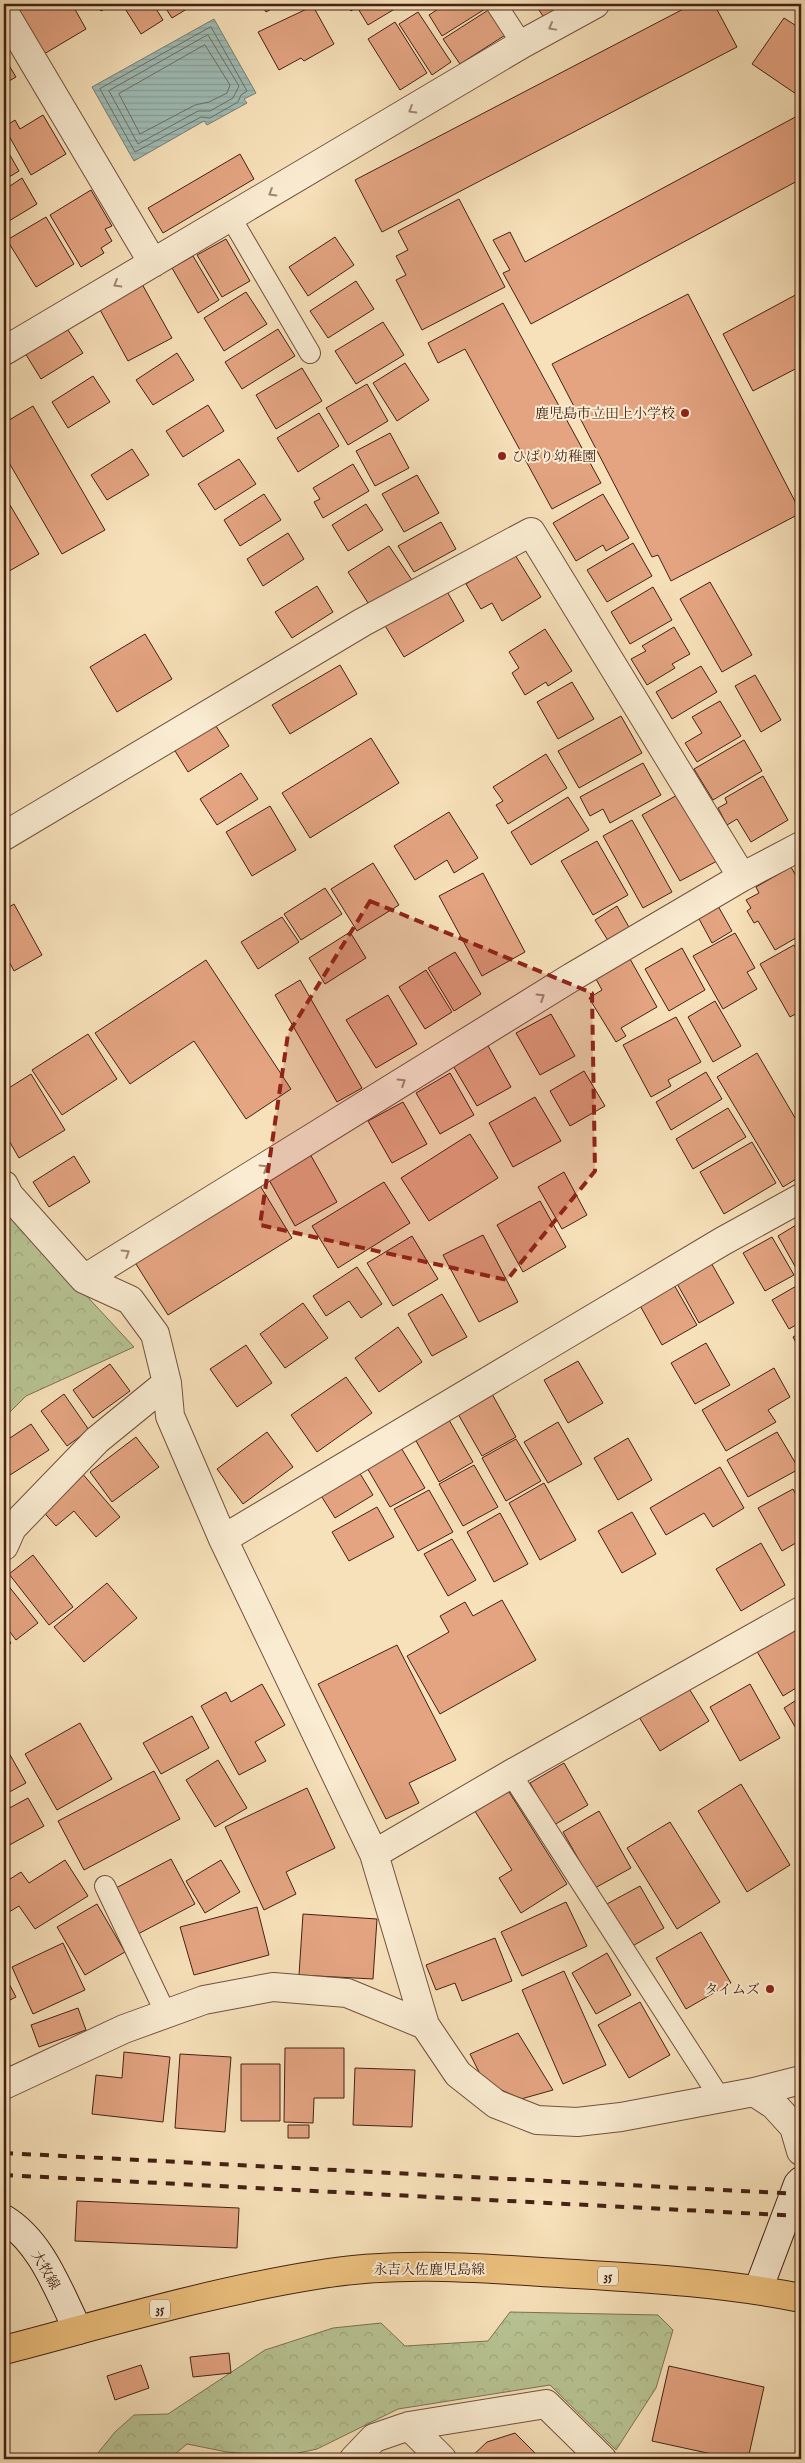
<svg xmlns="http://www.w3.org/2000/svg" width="805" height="2463" font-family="'IM FELL English','Noto Serif JP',serif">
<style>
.forest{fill:url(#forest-crowns);stroke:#7e7254}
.water{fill:url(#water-rules);stroke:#7a7e75}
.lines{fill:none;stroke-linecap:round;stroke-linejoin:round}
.shore{stroke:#726e64;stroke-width:1}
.building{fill:#e4a482;stroke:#452114}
.lane-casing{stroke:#72513e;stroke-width:22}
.street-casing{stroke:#72513e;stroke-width:30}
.secondary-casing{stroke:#452114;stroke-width:30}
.primary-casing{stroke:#452114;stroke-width:30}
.lane{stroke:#faecd2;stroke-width:20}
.street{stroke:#faecd2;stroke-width:28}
.secondary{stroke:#faecd2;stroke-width:28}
.primary{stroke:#ecc07d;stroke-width:28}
.rail{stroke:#452114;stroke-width:4;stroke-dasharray:9 9;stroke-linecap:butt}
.oneway{stroke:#a08673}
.marked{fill:#8f2418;fill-opacity:0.2;stroke:#8f2418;stroke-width:4;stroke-dasharray:10 6;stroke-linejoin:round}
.poi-dot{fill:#8f2418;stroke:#faecd2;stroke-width:2}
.labels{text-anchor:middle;stroke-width:4;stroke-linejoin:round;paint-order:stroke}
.shield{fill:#faecd2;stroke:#7b5e4d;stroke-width:1}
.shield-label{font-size:12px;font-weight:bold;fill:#452114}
.poi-label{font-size:14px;fill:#452114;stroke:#faecd2;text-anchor:end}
.street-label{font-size:14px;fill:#452114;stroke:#faecd2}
</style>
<defs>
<pattern id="forest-crowns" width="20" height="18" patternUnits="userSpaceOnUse" patternTransform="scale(1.25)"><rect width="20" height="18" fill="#b8c494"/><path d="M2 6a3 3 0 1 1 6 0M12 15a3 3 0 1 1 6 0" fill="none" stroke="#a0a87f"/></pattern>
<pattern id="water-rules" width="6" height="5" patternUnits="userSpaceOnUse" patternTransform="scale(1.25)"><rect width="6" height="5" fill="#9ebcb5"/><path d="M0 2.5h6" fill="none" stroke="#89a19b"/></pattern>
</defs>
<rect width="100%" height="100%" fill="#f7e1ba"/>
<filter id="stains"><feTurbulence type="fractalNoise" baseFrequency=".004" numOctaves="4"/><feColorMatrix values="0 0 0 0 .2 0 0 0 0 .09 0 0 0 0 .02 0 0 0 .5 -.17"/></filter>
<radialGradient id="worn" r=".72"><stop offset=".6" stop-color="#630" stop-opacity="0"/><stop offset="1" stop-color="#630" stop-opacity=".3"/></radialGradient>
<!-- forest -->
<path class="forest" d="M4,1195l78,96 52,56 -108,49 -22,22z
M510,2312l148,3 15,15 -17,58 -40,62 -66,-65 -152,24 -81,40 -37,8 -53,-5 -40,-8 -18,15h-76l22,-27 19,-17 34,-1 97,-64 68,-22 48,-5 24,23 83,-5z"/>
<!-- water -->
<path class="water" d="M214,19l42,74 -12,6 3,4 -40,22 -3,-4 -70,40 -42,-74z"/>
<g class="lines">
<!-- shore -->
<path class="shore" d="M211,27l36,64 -6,4 -3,7 -28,16 -9,-1 -66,35 -35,-63z
M208,35l31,51 -6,12 -23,13h-12l-60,33 -29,-53z
M205,45l25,40 -3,8 -18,9 -14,3 -55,29 -21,-40z"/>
</g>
<!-- building -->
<path class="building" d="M19,4h53l14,25 -42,25 -28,-49z
M96,4h17l-12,7z
M129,4h24l10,16 -22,14 -17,-27z
M163,4h32l-23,14z
M261,4h19l-14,8z
M346,4h57l-35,21 -11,-18 -6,4z
M446,4h47l-51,32 -13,-21z
M535,4h34l-24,15z
M693,4h21l23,43 -355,185 -27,-52z
M313,6l21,38 -30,17 -3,-3 -22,12 -21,-38z
M493,7l17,25 -50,32 -17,-25z
M418,12l33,50 -19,13 -33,-51z
M784,18l17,11v64l-2,3 -47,-32z
M395,22l32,51 -27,17 -32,-51z
M4,57l12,20 -12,7z
M801,114v65l-270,145 -28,-51 7,-3 -17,-30 17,-8 15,30z
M43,115l23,39 -35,21 -27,-48 11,-7 5,9z
M7,150l12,21 -15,9v-29z
M240,154l14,25 -91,54 -15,-25z
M22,178l15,26 -33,20v-34z
M91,190l21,36 -7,3 7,12 -11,7 3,5 -23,14 -31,-52z
M459,199l46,88 -83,43 -26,-50 10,-5 -10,-19 12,-6 -10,-19z
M46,217l28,47 -38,23 -29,-47z
M335,237l19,28 -46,31 -19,-29z
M226,239l24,42 -28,16 -25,-42z
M193,256l26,44 -21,13 -26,-45z
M356,281l18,28 -46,29 -18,-27z
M142,284l30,54 -44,23 -29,-53z
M246,292l21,32 -43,27 -20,-33z
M801,292v74l-48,25 -30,-57z
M688,294l113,219 -130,68 -13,-26 -6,2 -100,-193z
M503,303l98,180 -49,26 -87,-160 -27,14 -10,-20z
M383,322l21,33 -48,29 -21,-33z
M66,327l17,26 -42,26 -16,-26z
M278,329l17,27 -53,33 -17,-27z
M177,353l17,27 -41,25 -17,-25z
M405,363l24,37 -32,21 -24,-38z
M302,368l20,33 -46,28 -20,-34z
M93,376l17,26 -42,26 -16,-26z
M367,384l21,37 -40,24 -22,-37z
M208,405l16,26 -41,26 -17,-26z
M33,406l72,124 -43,24 -58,-100v-31z
M319,413l20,33 -41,26 -21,-34z
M390,433l19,35 -34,18 -19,-35z
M132,449l17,26 -42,25 -16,-25z
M239,459l17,25 -41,26 -17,-26z
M353,464l16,27 -46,27 -9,-16 6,-3 -7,-11z
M417,475l22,38 -35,19 -22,-38z
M264,494l17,26 -41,26 -16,-26z
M603,494l26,44 -23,13 -3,-6 -27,16 -23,-38z
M366,504l17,26 -35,21 -16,-26z
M10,505l29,49 -35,20v-66z
M441,522l15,27 -42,23 -16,-26z
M288,533l16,26 -41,27 -16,-27z
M633,543l19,33 -45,26 -20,-32z
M389,546l25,37 -42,26 -24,-37z
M512,550l29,47 -39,24 -10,-18 -11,6 -15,-25 14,-9 -2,-4z
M710,582l42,73 -30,17 -42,-73z
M317,586l16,26 -41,26 -17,-26z
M653,587l19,33 -42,24 -19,-32z
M445,588l19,33 -60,36 -20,-33z
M674,627l16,27 -18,10 3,4 -28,17 -16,-26 15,-8 -4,-5z
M545,629l27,42 -24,15 -2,-4 -21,13 -13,-22 7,-5 -10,-16z
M145,634l27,45 -55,33 -27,-45z
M340,665l17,29 -67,40 -18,-29z
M701,666l16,26 -45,27 -16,-27z
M755,675l26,45 -20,12 -26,-46z
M572,682l22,37 -36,20 -21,-37z
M720,701l21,35 -44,26 -12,-19 17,-10 -10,-16z
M621,716l21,37 -63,35 -21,-37z
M212,720l17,26 -41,26 -16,-26z
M371,738l28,45 -89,55 -28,-45z
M744,740l18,31 -49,29 -19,-31z
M546,754l21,34 -59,36 -12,-19 7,-4 -10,-14z
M643,763l18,32 -51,28 -7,-14 -13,7 -10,-19z
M241,773l17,26 -41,26 -17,-26z
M763,776l25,44 -37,22 -14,-23 -10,6 -9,-17 9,-5 -2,-5z
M679,794l38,67 -37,20 -38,-66z
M568,797l21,33 -58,35 -20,-33z
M270,806l26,44 -44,26 -26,-44z
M449,812l29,46 -24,15 -7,-13 -32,20 -21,-34z
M632,820l40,72 -29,16 -40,-72z
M597,841l31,54 -35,20 -32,-54z
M373,863l26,42 -42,26 -26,-42z
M791,867l10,18v50l-26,15 -17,-29 -4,2 -7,-12 4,-3 -5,-8 13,-7 -3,-6z
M483,873l42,79 -43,24 -43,-80z
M325,888l17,26 -41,26 -17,-26z
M14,904l28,51 -28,16 -10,-19v-42z
M617,906l13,23 -21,13 -14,-22z
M718,906l14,25 -20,12 -14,-26z
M282,917l17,25 -41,27 -17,-27z
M350,932l16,26 -41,26 -16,-26z
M735,933l20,35 -8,4 10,17 -34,20 -30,-53z
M794,945l7,12v54l-11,6 -30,-53z
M682,948l23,42 -36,21 -24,-42z
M455,952l26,42 -27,17 -26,-43z
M630,959l27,48 -36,21 5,8 -10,6 -27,-44 13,-8 -6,-11z
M206,960l85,129 -45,30 -52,-78 -64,43 -35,-51z
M426,970l26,42 -27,17 -26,-42z
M300,980l62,108 -25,14 -62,-107z
M388,995l29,49 -41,24 -30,-48z
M715,1001l26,45 -28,16 -25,-45z
M551,1014l24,42 -35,19 -24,-42z
M676,1017l25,45 -33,18 3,6 -20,11 -28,-52z
M88,1034l29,45 -55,36 -30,-45z
M487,1044l24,43 -34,19 -25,-42z
M757,1053l44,75v48l-18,11 -66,-110z
M584,1071l21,35 -35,20 -20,-35z
M706,1072l16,27 -51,31 -15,-28z
M450,1073l24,42 -34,19 -24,-41z
M31,1074l34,56 -46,28 -15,-26v-41z
M535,1097l26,44 -48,26 -24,-44z
M403,1102l24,42 -35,19 -24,-42z
M728,1108l18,29 -53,32 -17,-30z
M470,1134l28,44 -69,43 -28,-43z
M752,1142l24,41 -52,31 -24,-42z
M310,1154l27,48 -42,24 -27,-48z
M74,1156l16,26 -41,25 -16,-25z
M564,1172l23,43 -25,14 -24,-42z
M256,1179l36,59 -124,77 -37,-59z
M384,1182l26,41 -72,45 -26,-42z
M540,1201l26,46 -43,25 -26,-47z
M801,1222v55l-23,-41z
M483,1235l35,67 -39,20 -36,-67z
M412,1236l26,43 -45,27 -26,-43z
M772,1237l22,38 -29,16 -22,-38z
M710,1261l24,42 -35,20 -24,-43z
M357,1267l25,37 -21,14 -12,-17 -23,15 -13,-20z
M673,1283l24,42 -35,20 -24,-43z
M798,1285l3,5v32l-12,7 -17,-29z
M442,1294l25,43 -35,19 -24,-42z
M303,1303l25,35 -43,30 -25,-34z
M398,1327l24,35 -43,30 -24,-34z
M801,1332v20l-8,-15z
M706,1343l24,42 -35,19 -24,-41z
M246,1345l26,38 -35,24 -27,-38z
M578,1361l25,42 -35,20 -24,-43z
M110,1364l20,27 -37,27 -20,-28z
M774,1368l16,29 -22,13 8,12 -50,29 -24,-41z
M346,1377l26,36 -55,39 -26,-37z
M64,1394l25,36 -22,16 -26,-35z
M492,1394l24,43 -34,19 -24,-42z
M449,1420l24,42 -34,20 -24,-43z
M558,1422l24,42 -34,19 -24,-41z
M31,1424l18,26 -39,25 -6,-9v-24z
M267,1432l26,35 -50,37 -26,-35z
M777,1432l22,37 -51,28 -21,-37z
M136,1437l23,30 -47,35 -22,-30z
M628,1438l24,42 -34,20 -24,-42z
M516,1439l25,42 -35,20 -24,-43z
M400,1446l25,42 -35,19 -24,-41z
M353,1462l20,33 -38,23 -20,-32z
M474,1465l24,42 -35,19 -24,-42z
M720,1467l24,41 -31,19 -9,-14 -38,22 -16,-27z
M80,1471l40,46 -24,20 -22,-26 -18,15 -17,-19z
M544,1483l32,57 -36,20 -31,-57z
M793,1489l8,15v36l-19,11 -24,-43z
M429,1490l24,42 -35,19 -24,-42z
M377,1507l17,30 -45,24 -17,-29z
M632,1512l24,42 -34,19 -24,-42z
M500,1513l28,51 -34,18 -27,-50z
M452,1539l24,41 -28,16 -24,-42z
M761,1543l24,42 -44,26 -25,-42z
M33,1555l40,52 -24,18 -40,-51z
M107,1583l30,35 -53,44 -30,-35z
M7,1584l31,39 -22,17 -12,-16v-37z
M502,1600l34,60 -96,54 -33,-58 42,-24 -9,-16 25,-14 8,14z
M793,1626l8,14v45l-18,11 -28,-48z
M4,1633l7,10 -7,6z
M397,1645l59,115 -47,23 10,20 -33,16 -68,-135z
M262,1684l23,41 -30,17 11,19 -27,14 -38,-69 25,-14 5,10z
M750,1684l30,54 -40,23 -30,-54z
M688,1687l21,34 -49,30 -21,-34z
M801,1697v40l-17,-29z
M192,1716l17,32 -48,26 -18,-31z
M80,1723l32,56 -55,31 -32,-56z
M9,1753l17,30 -22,12v-39z
M218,1760l29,48 -32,19 -29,-47z
M564,1763l24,42 -34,20 -24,-42z
M154,1771l26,48 -96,51 -26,-49z
M504,1784l63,100 -46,29 -22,-35 13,-8 -41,-65z
M741,1784l49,81 -43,27 -49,-81z
M307,1788l28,60 -49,24 10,22 -32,16 -39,-83z
M28,1798l16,28 -40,22v-37z
M599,1811l32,57 -36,20 -32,-56z
M670,1822l50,80 -43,27 -50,-81z
M171,1859l24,45 -57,30 -24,-45z
M65,1860l23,36 -53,33 -16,-23 -15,9v-32l17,-11 8,11z
M221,1860l19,32 -35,21 -19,-32z
M640,1886l24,42 -35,20 -24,-43z
M566,1902l21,44 -65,30 -21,-44z
M97,1904l28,48 -40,23 -28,-48z
M257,1907l12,48 -75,20 -14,-48z
M303,1914l74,5 -4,60 -74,-4z
M701,1932l30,51 -45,26 -30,-51z
M495,1938l17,43 -50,20 -7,-18 -19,7 -10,-25z
M63,1943l22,47 -52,24 -21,-47z
M607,1953l24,42 -35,19 -24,-41z
M564,1971l42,94 -43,19 -41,-94z
M4,1974l12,23 -12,6z
M640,2002l30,53 -41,23 -31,-53z
M78,2008l8,22 -47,17 -8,-22z
M518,2033l35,57 -32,9 -37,-17 -14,-28z
M285,2048h59v50h-30l-1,25 -29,-1z
M124,2052l46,5 -7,65 -71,-8 4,-39 26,3z
M180,2054l51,3 -6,75 -50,-4z
M241,2064h39v57h-39z
M355,2068l60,2 -3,57 -59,-2z
M288,2125h21v13h-21z
M77,2201l162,7 -2,40 -162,-7z
M229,2353l2,20 -38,4 -3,-20z
M141,2365l8,23 -34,12 -8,-24z
M669,2366l95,21 -16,72h-13l-83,-18z
M515,2433l26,26h-72l18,-17z"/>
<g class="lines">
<defs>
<path id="lane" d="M496,4l26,40
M231,218l79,135
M511,1774l209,324
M105,1886l61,128"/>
<path id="street" d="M4,12l149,251
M4,351l518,-307 73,-40
M4,836l359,-214 168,-90 211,345
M4,1185l5,10 75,84 46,21 25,34 12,49 3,33 53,123 151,315 51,171 33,49 38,30 41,16 40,2 44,-5 133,-25 47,-12
M84,1279l488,-302 170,-100 59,-31
M223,1539l500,-298 78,-43
M4,1546l8,-18 85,-88 70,-57
M374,1854l137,-80 290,-163
M4,2085l120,-56 80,-29 69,-13 74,6 78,32
M754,2092l20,13 20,22 7,24
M409,2426l33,33
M354,2459l20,-21 35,-12 137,-22 56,55"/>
<path id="secondary" d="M4,2219c38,23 55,73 74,111
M758,2290l40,-106 3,-3"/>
<path id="primary" d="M4,2350c103,-27 206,-58 312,-75 81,-14 162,-7 243,-2 82,5 162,9 242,25"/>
</defs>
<!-- lane casing -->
<use href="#lane" class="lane-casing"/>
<!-- street casing -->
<use href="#street" class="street-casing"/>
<!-- secondary casing -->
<use href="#secondary" class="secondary-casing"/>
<!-- primary casing -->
<use href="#primary" class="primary-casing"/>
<!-- lane -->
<use href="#lane" class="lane"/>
<!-- street -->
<use href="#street" class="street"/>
<!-- secondary -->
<use href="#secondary" class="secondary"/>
<!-- primary -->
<use href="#primary" class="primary"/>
<!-- rail -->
<path class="rail" d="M4,2153l797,41
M4,2175l797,41"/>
</g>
<!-- one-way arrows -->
<defs><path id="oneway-chevron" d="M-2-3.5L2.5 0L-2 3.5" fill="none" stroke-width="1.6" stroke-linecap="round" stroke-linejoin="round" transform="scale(1.25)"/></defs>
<g class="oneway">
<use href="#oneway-chevron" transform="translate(552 27) rotate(151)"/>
<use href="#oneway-chevron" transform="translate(412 110) rotate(149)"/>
<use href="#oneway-chevron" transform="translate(272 193) rotate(149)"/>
<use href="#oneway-chevron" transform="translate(117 284) rotate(150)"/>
<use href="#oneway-chevron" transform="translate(541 997) rotate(-32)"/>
<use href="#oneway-chevron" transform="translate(402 1082) rotate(-32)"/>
<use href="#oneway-chevron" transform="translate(264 1168) rotate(-32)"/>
<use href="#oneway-chevron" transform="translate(126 1253) rotate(-32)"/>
</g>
<!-- marked area -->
<path class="marked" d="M370,901l222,92 3,178 -88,109 -247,-55 28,-191z"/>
<!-- markers -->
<g class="poi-dot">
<circle cx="685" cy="413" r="5"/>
<circle cx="502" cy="456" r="5"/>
<circle cx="770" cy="1989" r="5"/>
</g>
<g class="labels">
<!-- shield labels -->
<g class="shield">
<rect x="598" y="2266.5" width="20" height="19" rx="4"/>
<rect x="150" y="2299.5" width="20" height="19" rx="4"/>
</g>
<g class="shield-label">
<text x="608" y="2280">35</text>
<text x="160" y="2313">35</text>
</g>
<!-- poi labels -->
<g class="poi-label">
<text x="675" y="418">鹿児島市立田上小学校</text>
<text x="512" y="461" text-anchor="start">ひばり幼稚園</text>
<text x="760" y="1994">タイムズ</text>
</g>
<!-- street labels -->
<g class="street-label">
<text x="429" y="2274">永吉入佐鹿児島線</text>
<text transform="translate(46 2270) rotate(60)" y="5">大牧線</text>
</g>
</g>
<!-- margin -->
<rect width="805" height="2463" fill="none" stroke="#f7e1ba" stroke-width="20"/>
<rect x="5" y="5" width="795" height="2453" fill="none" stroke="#452114" stroke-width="2.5"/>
<rect x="10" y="10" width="785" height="2443" fill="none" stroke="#452114"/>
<rect width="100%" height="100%" filter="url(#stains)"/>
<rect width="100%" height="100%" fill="url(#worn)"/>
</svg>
